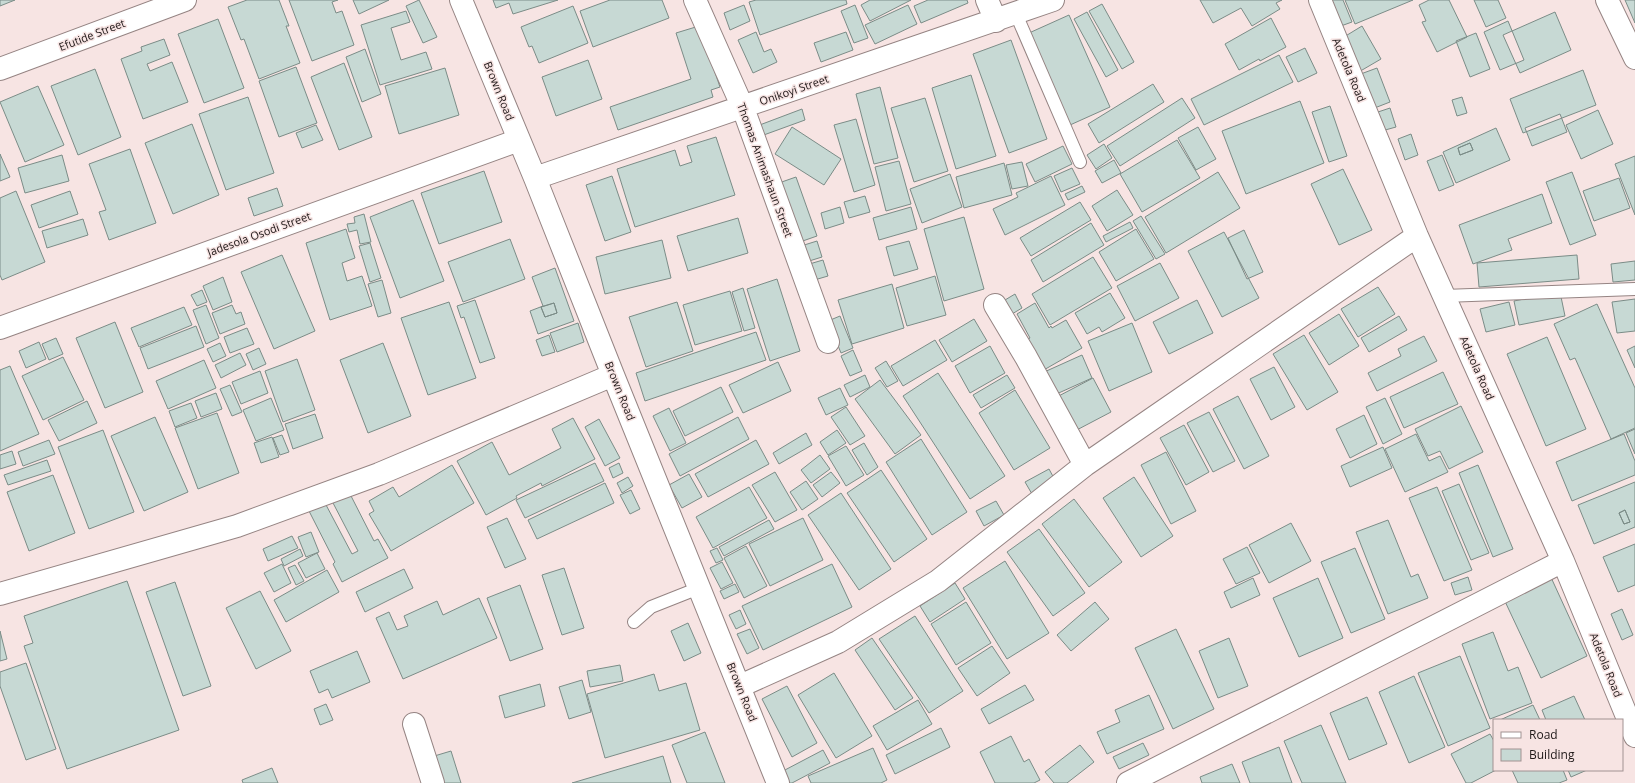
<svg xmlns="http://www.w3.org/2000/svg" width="1635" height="783" font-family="'Open Sans',sans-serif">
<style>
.building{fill:#c7d9d4;stroke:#7b8c87;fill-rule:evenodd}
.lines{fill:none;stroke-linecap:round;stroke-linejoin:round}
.service-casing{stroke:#958483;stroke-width:14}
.minor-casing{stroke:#958483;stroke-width:24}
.service{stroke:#fff;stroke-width:12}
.minor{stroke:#fff;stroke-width:22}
.labels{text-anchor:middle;stroke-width:3;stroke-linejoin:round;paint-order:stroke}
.street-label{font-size:11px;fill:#1f1818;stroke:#f7e4e3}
</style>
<rect width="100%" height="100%" fill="#f7e4e3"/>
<!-- building -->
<path class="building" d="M0,0h15l-15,6z
M247,0h32l10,26h-3l14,37 -41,16 -15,-40 -3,1 -13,-33z
M289,0h49l-6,2 4,11 6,-2 12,34 -42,16z
M353,0h36l-30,14z
M419,0l18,37 -14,6 -17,-37z
M493,0h65l-45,14 -4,-11 -13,5z
M610,0h52l7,18 -76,29 -13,-36z
M756,0h90l1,4 -87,31 -11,-33z
M870,0h41l-41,21 -9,-16z
M928,0h39l1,3 -47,20 -7,-17z
M1200,0h82l-6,3 4,6 -28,17 -11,-18 -28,15z
M1327,0h16l9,22 -14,5z
M1345,0h68l-58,24z
M1429,0h20l18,37 -30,15 -15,-30 4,-1 -7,-16z
M1474,0h24l8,18 -20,9z
M1625,0h10v23z
M1102,4l32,58 -12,7 -33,-58z
M744,5l6,16 -20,9 -6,-17z
M855,5l13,33 -14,5 -13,-32z
M908,5l9,19 -42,20 -10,-19z
M573,6l15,37 -49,20 -7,-17 -3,1 -8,-20z
M406,11l4,11 -19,6 10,32 25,-8 6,17 -52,16 -19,-60z
M1087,12l31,58 -12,7 -32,-58z
M1555,12l16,38 -51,23 -17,-38z
M1069,15l41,92 -40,18 -41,-92z
M1271,18l15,29 -26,14 -1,-2 -20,11 -14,-26z
M218,19l26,69 -40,15 -26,-69z
M1508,21l16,39 -24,10 -16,-38z
M699,26l21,61 -9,3 2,7 -95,33 -8,-23 81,-28 -15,-46z
M1362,26l19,33 -24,14 -18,-33z
M756,32l8,20 7,-3 6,13 -24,11 -15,-33z
M846,32l7,18 -32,12 -7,-19z
M1476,33l14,36 -20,8 -14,-36z
M164,39l6,16 -23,9 3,7 22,-9 16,40 -45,17 -22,-60 21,-8 -1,-4z
M1011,40l36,99 -38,14 -36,-99z
M1305,48l12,25 -19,9 -12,-25z
M365,49l16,45 -19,8 -16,-45z
M1279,55l14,27 -89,43 -13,-26z
M588,60l14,39 -46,17 -14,-39z
M344,63l28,74 -33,13 -28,-73z
M296,67l21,56 -38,14 -20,-56z
M445,68l14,47 -60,19 -14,-48z
M1377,68l13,34 -18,7 -14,-34z
M95,69l26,68 -43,18 -27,-69z
M1583,70l13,35 -73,28 -13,-34z
M971,75l25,81 -40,13 -24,-81z
M1153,84l11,18 -65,41 -11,-19z
M38,86l26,59 -39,17 -25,-60z
M880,87l18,71 -24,6 -18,-70z
M248,97l26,76 -48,17 -27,-76z
M1462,97l5,16 -10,3 -5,-16z
M925,98l23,73 -34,11 -23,-74z
M1182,98l13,20 -75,48 -13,-20z
M1300,101l24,62 -78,31 -24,-63z
M1330,106l17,50 -18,6 -17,-50z
M1390,108l6,19 -18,5 -6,-18z
M802,109l3,11 -44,16 -4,-10z
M1598,110l15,34 -32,15 -15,-34z
M1560,114l7,18 -35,14 -7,-18z
M856,119l19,66 -21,7 -20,-67z
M192,124l27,71 -46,19 -28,-71z
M316,125l7,15 -21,8 -6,-15z
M792,127l49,32 -17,26 -49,-31z
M1198,127l18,32 -20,11 -18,-32z
M1496,128l14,32 -54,23 -13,-31zM1470,143l3,7 -13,5 -2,-7z
M1411,134l7,21 -13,5 -7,-21z
M716,137l19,58 -100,32 -18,-58 58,-19 5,16 12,-4 -5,-16z
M1177,140l23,38 -58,34 -22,-38z
M1470,143l3,7 -13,5 -2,-7z
M1104,144l8,14 -16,11 -9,-14z
M1063,146l9,18 -37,18 -9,-18z
M130,149l26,74 -47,17 -10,-28 7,-2 -17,-46z
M0,154l10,23 -10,4z
M62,155l7,26 -44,12 -7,-25z
M1442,155l12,30 -15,6 -12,-30z
M1635,156v59l-20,-51z
M1114,160l7,13 -19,10 -7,-12z
M899,161l12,43 -25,7 -11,-44z
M1022,162l6,24 -16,3 -6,-24z
M1004,163l8,32 -48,13 -8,-31z
M1072,168l8,16 -19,8 -7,-16z
M1343,169l29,61 -33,15 -28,-61z
M484,171l18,51 -63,22 -18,-51z
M1218,172l22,36 -74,45 -21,-36z
M1572,172l24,63 -26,10 -24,-63z
M950,174l12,33 -40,16 -12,-34z
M612,176l19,56 -26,9 -19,-56z
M1051,176l14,29 -60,30 -12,-26 25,-12 -2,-4z
M796,177l21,59 -20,7 -21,-59z
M1619,178l11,30 -36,13 -11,-30z
M1082,186l3,6 -17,8 -3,-6z
M277,188l6,18 -29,10 -6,-18z
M1117,190l16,25 -26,16 -15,-25z
M16,191l29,71 -43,18 -2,-5v-77z
M70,191l8,23 -39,14 -8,-23z
M1542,194l10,29 -44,16 4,11 -39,14 -14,-39z
M865,196l5,16 -21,6 -5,-16z
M413,200l31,81 -44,17 -30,-81z
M1080,202l11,18 -60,36 -11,-18z
M840,207l4,16 -19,6 -4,-16z
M911,207l6,22 -38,11 -6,-22z
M364,214l7,28 -11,2 -3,-14 -8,2 -2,-8 8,-1 -1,-6z
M1141,216l24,38 -9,5 -23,-38z
M964,217l20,72 -40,12 -20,-72z
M738,218l10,35 -60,18 -11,-35z
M83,219l5,16 -41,13 -5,-17z
M1130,222l3,6 -27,14 -3,-6z
M1091,223l13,22 -61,37 -12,-22z
M346,229l9,29 -13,5 5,18 15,-5 10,30 -42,14 -24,-77z
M1136,229l18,30 -38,22 -17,-29z
M1244,230l19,42 -16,7 -19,-41z
M1224,232l35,66 -37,19 -34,-66z
M510,239l15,40 -62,23 -15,-40z
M662,240l9,38 -66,16 -9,-37z
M817,241l5,16 -16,5 -5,-16z
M909,241l9,28 -24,7 -8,-29z
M370,243l11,35 -11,4 -11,-36z
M282,255l33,76 -41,18 -33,-77z
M1577,255l2,24 -100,8 -2,-24z
M1093,257l19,31 -62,37 -18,-31z
M823,260l5,16 -17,5 -5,-16z
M1635,261v19l-22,2 -2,-18z
M1160,263l19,35 -44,23 -18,-35z
M555,268l19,53 -36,13 -8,-23 13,-5 -11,-29zM554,303l3,10 -12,4 -4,-10z
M935,276l11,39 -39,11 -11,-38z
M223,277l9,25 -19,8 -10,-24z
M777,279l23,72 -30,10 -23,-72z
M382,280l9,33 -13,4 -10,-33z
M892,284l12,44 -52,16 -14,-44z
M1378,287l17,27 -37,23 -17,-28z
M743,288l12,40 -11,3 -12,-39z
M202,290l5,12 -10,4 -6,-11z
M730,291l12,40 -47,14 -12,-40z
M1560,292l5,24 -46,9 -5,-24z
M1110,293l15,25 -23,14 -3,-5 -12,7 -12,-21z
M1015,294l7,14 -10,6 -7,-14z
M1635,299v32l-18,2 -5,-31z
M475,300l20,58 -15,5 -16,-46 -3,1 -4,-12z
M1197,300l16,33 -44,21 -16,-32z
M449,302l27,76 -48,17 -27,-77z
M677,302l16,49 -47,16 -17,-50z
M1509,302l6,23 -29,7 -6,-23z
M554,303l3,10 -12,4 -4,-10z
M1035,303l14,25 2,-2 1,2 14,-8 16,28 -40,23 -17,-30 5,-3 -13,-24z
M1597,304l38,84v40l-24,11 -36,-81 -5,2 -16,-36z
M206,305l13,33 -13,6 -13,-34z
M232,305l4,9 5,-2 4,12 -25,10 -8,-21z
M184,307l8,18 -53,22 -8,-19z
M1339,314l20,32 -30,19 -20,-32z
M840,316l13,32 -12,5 -13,-32z
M1399,316l8,14 -38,22 -8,-14z
M974,319l13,22 -35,21 -13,-22z
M115,322l28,70 -38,16 -29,-70z
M578,323l6,19 -27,10 -7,-19z
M1132,323l20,49 -43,19 -21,-50z
M196,326l8,21 -56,22 -8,-21z
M247,328l7,16 -24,9 -6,-16z
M756,332l10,28 -121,41 -9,-28z
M549,335l6,17 -13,4 -6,-16z
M1304,335l34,57 -31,18 -34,-56z
M1424,336l13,25 -60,30 -9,-18 33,-17 -3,-7z
M1547,337l39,92 -40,17 -39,-92z
M56,338l7,16 -14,6 -7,-16z
M935,340l12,20 -44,26 -12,-20z
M39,342l7,17 -20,9 -7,-17z
M220,343l6,13 -13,6 -6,-13z
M383,343l28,73 -43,17 -28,-73z
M990,346l15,27 -35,20 -15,-27z
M1635,346v22l-8,-18z
M259,348l7,16 -13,6 -7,-16z
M853,350l9,21 -12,5 -9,-20z
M240,353l6,12 -25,13 -6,-13z
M1082,355l10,23 -40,18 -10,-23z
M63,357l21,43 -41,20 -21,-44z
M297,359l18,51 -32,12 -18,-51z
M204,360l12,28 -48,21 -12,-28z
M886,361l12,20 -11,6 -12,-19z
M778,362l13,29 -48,22 -14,-28z
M10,366l29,68 -39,17v-81z
M1274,367l21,40 -24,13 -21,-41z
M260,371l8,22 -27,11 -9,-22z
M1443,372l15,32 -54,24 -14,-31z
M938,373l67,103 -35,23 -67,-103z
M865,375l5,12 -20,10 -6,-12z
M1007,375l8,13 -34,20 -8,-13z
M1093,378l18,34 -40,21 -18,-34z
M880,380l41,55 -26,19 -40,-55z
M230,385l12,27 -10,4 -12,-27z
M721,387l12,25 -48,24 -12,-25z
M840,388l8,17 -22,10 -8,-17z
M1015,390l35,58 -36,22 -35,-57z
M216,393l6,16 -21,8 -6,-16z
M1238,396l31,60 -25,13 -31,-60z
M271,398l13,32 -28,11 -13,-31z
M1385,398l17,36 -19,10 -17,-37z
M87,401l10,22 -38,18 -11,-21z
M191,403l6,15 -22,9 -6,-16z
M1461,406l22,46 -34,17 -9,-18 -12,5 -13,-27z
M846,407l19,29 -15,9 -19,-28z
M669,408l17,35 -16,8 -17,-35z
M1209,412l26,49 -22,11 -26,-49z
M217,413l22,60 -41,16 -23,-61z
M315,414l8,24 -30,11 -8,-25z
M1364,415l13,29 -27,14 -14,-29z
M155,417l33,75 -44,19 -33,-75z
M738,417l11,22 -69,37 -11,-22z
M573,418l22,41 -53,27 -1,-3 -25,13 1,2 -31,17 -29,-54 35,-19 17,33 52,-27 -9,-19z
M599,419l21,39 -15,8 -20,-39z
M1184,425l25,47 -23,13 -26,-47z
M1635,429v25l-9,-21z
M103,430l31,82 -45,17 -31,-82z
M837,430l9,13 -18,12 -8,-13z
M806,433l6,12 -33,19 -6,-11z
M1416,434l13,27 11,-5 8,16 -43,20 -20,-43z
M1624,434l11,27v14l-63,26 -16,-39z
M282,435l7,17 -9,3 -7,-17z
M272,437l7,20 -18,6 -7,-20z
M921,439l46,73 -35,23 -46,-73z
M49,440l6,14 -32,12 -5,-14z
M756,440l13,24 -61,33 -13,-23z
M864,443l14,24 -11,8 -15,-25z
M846,446l18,29 -18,11 -18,-30z
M1383,447l9,21 -42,19 -9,-21z
M12,451l4,13 -16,5v-14z
M1166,452l30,59 -25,13 -30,-59z
M820,455l10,14 -19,14 -10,-13z
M47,460l4,11 -43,14 -4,-10z
M595,463l9,18 -79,37 -9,-18z
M619,463l4,10 -10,5 -4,-10z
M452,465l22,38 -83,48 -22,-37 5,-3 -5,-10 24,-14 6,10z
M1478,465l35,84 -20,8 -34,-84z
M1049,469l7,13 -24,12 -7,-12z
M881,470l46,69 -33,23 -47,-69z
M775,472l22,38 -22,12 -23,-37z
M831,472l9,11 -18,14 -9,-12z
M689,474l13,23 -20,11 -13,-23z
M53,475l22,58 -46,18 -22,-59z
M628,477l5,9 -11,7 -5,-10z
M1134,477l39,59 -32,21 -38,-59z
M806,481l12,18 -16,11 -12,-18z
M1635,482v45l-41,17 -16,-39zM1625,510l5,12 -6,2 -5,-11z
M605,483l9,20 -77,36 -9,-19z
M1459,484l30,69 -18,7 -29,-69z
M749,487l18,31 -54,30 -17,-31z
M1437,487l35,83 -28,11 -35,-83z
M631,490l9,19 -10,5 -10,-19z
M349,492l25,49 4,-2 10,19 -46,24 -9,-18 2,-2 -26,-51 16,-8 27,51 6,-3 -26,-50z
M841,493l50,76 -32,21 -51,-75z
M1074,499l48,63 -33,25 -47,-63z
M996,501l8,14 -20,11 -8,-15z
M1625,510l5,12 -6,2 -5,-11z
M507,518l19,41 -21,9 -18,-41z
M803,518l20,42 -53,26 -21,-42z
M769,520l5,9 -50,27 -5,-9z
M1388,520l23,57 7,-3 10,24 -40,16 -32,-82z
M1291,523l20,38 -42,22 -20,-38z
M1039,529l46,64 -32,23 -46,-64z
M311,532l8,20 -13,5 -8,-20z
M292,536l6,12 -30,13 -5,-12z
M1635,544v41l-17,7 -15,-35z
M746,546l21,40 -23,12 -20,-40z
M1247,547l13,26 -24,11 -13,-25z
M717,548l6,12 -7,3 -6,-12z
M1355,548l30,71 -34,14 -30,-71z
M300,549l3,7 -19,10 -3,-7z
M317,553l8,16 -19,9 -8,-15z
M1005,561l44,72 -42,26 -44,-71z
M722,562l11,21 -12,6 -11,-21z
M282,564l9,19 -17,9 -10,-19z
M832,564l20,43 -89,43 -21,-44z
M295,565l9,16 -8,4 -8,-17z
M564,568l20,60 -22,7 -20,-60z
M404,569l9,19 -48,24 -9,-20z
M327,570l12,22 -53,30 -12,-22z
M1549,573l38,83 -46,22 -39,-83z
M1468,577l4,13 -17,5 -4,-12z
M1253,578l7,17 -29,13 -7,-16z
M1318,578l25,60 -44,19 -26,-59z
M127,581l52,149 -112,39 -43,-123 9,-3 -9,-27z
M175,582l36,104 -28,10 -37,-104z
M955,583l10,16 -35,23 -10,-16z
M735,584l4,8 -15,7 -4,-8z
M520,585l23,64 -33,12 -23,-63z
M260,591l31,60 -35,18 -30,-61z
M479,598l18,40 -94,41 -27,-61 13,-6 8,18 11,-4 -4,-10 33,-15 6,14z
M966,602l25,41 -35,22 -25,-41z
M1095,602l14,17 -38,32 -14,-16z
M1622,609l11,26 -11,5 -11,-26z
M740,610l6,14 -10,5 -7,-14z
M915,616l48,75 -34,22 -50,-74z
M688,623l13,30 -17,8 -13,-30z
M750,629l9,19 -12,6 -10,-20z
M1176,629l38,80 -41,20 -38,-81z
M0,631l7,28 -7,2z
M1493,632l15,39 10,-4 14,36 -42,16 -28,-75z
M872,638l41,60 -18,12 -40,-60z
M1229,638l19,48 -30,12 -19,-47z
M992,646l18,27 -33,23 -19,-28z
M357,651l13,31 -38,16 -4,-9 -9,4 -9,-22z
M1460,656l30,72 -42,18 -30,-73z
M26,663l30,86 -30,11 -26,-74v-14z
M620,665l3,16 -33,6 -3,-16z
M834,673l38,63 -36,22 -38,-63z
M654,674l5,17 27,-8 14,47 -95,28 -18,-64z
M1414,676l31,71 -36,16 -30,-71z
M582,680l9,32 -22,7 -10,-32z
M540,684l5,22 -40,12 -6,-22z
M1025,685l9,15 -45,24 -8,-15z
M787,686l30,57 -25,14 -30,-58z
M1149,695l15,34 -57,25 -10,-22 23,-10 -5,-12z
M1574,696l11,24h-39l-4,-10z
M1367,697l20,47 -38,16 -19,-47z
M918,700l14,24 -45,26 -14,-24z
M326,704l7,16 -13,5 -6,-16z
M1533,705l7,15h-40z
M1321,725l25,58h-44l-18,-42z
M941,728l9,19 -55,27 -9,-19z
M705,732l20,51h-38l-15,-38z
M1490,734l4,7v29h2l-25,13h-5l-15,-29z
M1011,736l13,26 5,-3 11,21 -6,3h-39l-15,-31z
M1143,743l6,12 -30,14 -6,-12z
M1080,745l14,17 -27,21h-13l-9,-11z
M1279,747l13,36h-42l-8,-21z
M873,748l14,32 -6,3h-70l-3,-7z
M823,750l7,13 -38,20h-3l-6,-12z
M451,751l10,32h-22l-8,-26z
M663,756l8,27h-99z
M1232,764l8,19h-38l-2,-6z
M272,768l6,15h-35l-1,-3z
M1512,770h51l4,10 -8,3h-41z
M1568,770h19l-16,7z"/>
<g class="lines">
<defs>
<path id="service" d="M1016,14l64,148
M1444,296l191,-7
M634,622l17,-15 48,-19"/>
<path id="minor" d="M461,0l74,178 78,197 165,408
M695,0l48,108 85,234
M987,0l9,21
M1320,0l97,236 146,325 72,175
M1607,0l28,58
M0,69l185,-69
M535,178l518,-178
M995,305l31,52 59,108
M0,328l519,-188
M0,594l237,-68 142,-52 234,-99
M740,686l98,-44 100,-61 147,-116 332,-229
M414,724l19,59
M1128,783l435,-222"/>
</defs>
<!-- service casing -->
<use href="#service" class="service-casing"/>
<!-- minor casing -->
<use href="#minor" class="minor-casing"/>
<!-- service -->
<use href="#service" class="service"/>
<!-- minor -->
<use href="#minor" class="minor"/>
</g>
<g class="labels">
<!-- street labels -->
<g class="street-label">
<text transform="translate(92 35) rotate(-21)" y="4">Efutide Street</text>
<text transform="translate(1349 70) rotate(67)" y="4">Adetola Road</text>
<text transform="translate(794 90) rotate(-19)" y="4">Onikoyi Street</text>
<text transform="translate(499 91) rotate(68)" y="4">Brown Road</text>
<text transform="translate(765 170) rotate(70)" y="4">Thomas Animashaun Street</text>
<text transform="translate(259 234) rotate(-20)" y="4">Jadesola Osodi Street</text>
<text transform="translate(1477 368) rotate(66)" y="4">Adetola Road</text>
<text transform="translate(620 391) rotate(68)" y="4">Brown Road</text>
<text transform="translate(1606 665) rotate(68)" y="4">Adetola Road</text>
<text transform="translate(742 692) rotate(68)" y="4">Brown Road</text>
</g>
</g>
<!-- legend -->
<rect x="1493" y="719" width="130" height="52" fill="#f7e4e3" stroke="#a19292"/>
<rect x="1501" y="732" width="20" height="6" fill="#ffffff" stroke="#a19292"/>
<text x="1529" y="739" font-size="12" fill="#1f1818">Road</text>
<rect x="1501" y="749" width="20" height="12" fill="#c7d9d4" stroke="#a19292"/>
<text x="1529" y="759" font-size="12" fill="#1f1818">Building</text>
</svg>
